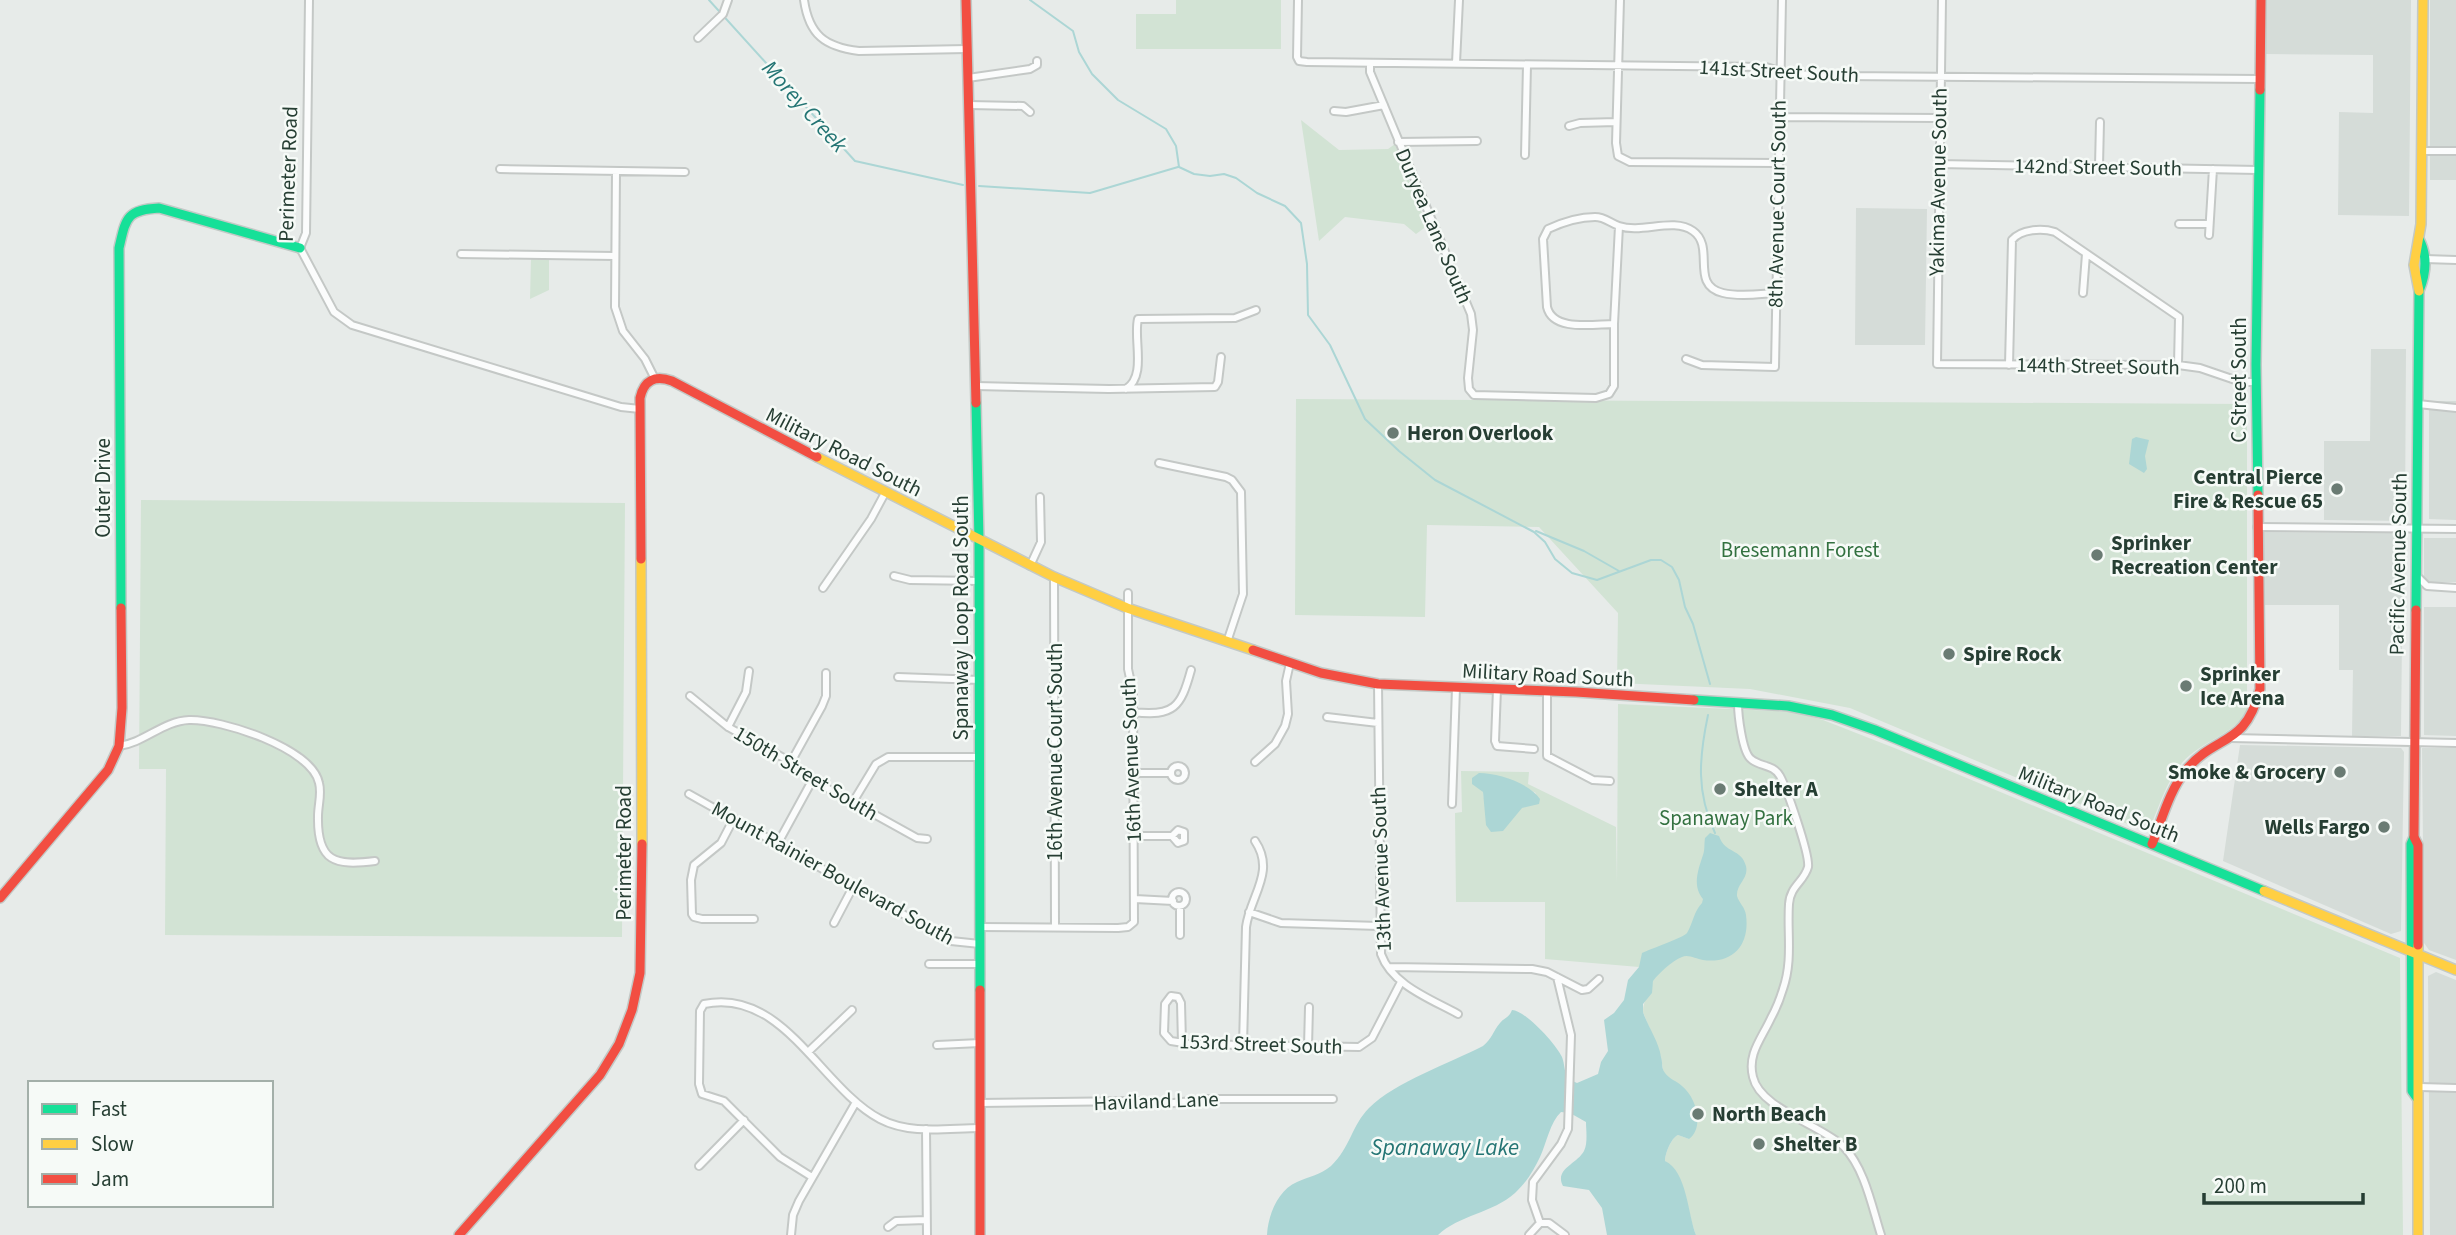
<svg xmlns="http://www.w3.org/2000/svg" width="2456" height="1235" font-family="'Source Sans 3',sans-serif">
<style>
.built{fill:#d5dcd8}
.green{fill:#d2e3d4;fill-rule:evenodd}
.water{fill:#acd6d5}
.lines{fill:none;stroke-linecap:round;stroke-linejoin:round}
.stream{stroke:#acd6d5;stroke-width:2}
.street-casing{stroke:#c4c8c6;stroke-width:10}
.fast-casing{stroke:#c3c9c6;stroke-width:12}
.slow-casing{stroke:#c3c9c6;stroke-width:12}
.jam-casing{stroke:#c3c9c6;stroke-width:12}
.street{stroke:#fbfcfc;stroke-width:6}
.fast{stroke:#16e098;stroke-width:9}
.slow{stroke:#ffcf43;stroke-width:9}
.jam{stroke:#f24e42;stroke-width:9}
.poi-dot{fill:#6a7b73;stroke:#f6faf7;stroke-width:2.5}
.labels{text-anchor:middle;stroke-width:5;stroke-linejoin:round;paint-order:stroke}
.street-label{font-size:21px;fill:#263e33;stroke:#f6faf7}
.poi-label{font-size:21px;font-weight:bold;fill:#263e33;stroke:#f6faf7;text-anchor:start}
.park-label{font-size:21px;fill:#337140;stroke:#f6faf7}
.water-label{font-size:23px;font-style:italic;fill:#247574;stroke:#f6faf7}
</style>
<rect width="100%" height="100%" fill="#e7ebe9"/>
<!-- built -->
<path class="built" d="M2266,0h145l-2,216 -71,-1 1,-103 34,1v-58l-107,-1z
M2430,0h26v180h-26z
M1856,208l71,1 -2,136h-70z
M2371,349h35l-1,172 -81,-1v-79h46z
M2429,401h27v119l-27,-1z
M2261,532l142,1 -2,203h-49l1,-66h-14v-65h-75z
M2424,538h32v44h-32z
M2424,607h32v129l-32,-1z
M2240,745l161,3 3,4 -3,179 -10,3 -168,-73z
M2422,748h34v212l-27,-10 -5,-7z
M2436,972l20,8v255h-26l-2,-259z"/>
<!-- green -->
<path class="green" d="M1176,0h105v49h-145v-35h40z
M1301,120l38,30 49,-1 7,-5 32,82 -11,8 -12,-10 -59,-7 -26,24z
M531,258l18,1v31l-19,9z
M1296,399l951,5v309c-18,22 -37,26 -57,42 -21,17 -29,48 -40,72l-8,3 -292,-122 -100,-19 -133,-6 1,-70 -79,-86 -112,-2 -2,92 -130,-2z
M141,500l484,3 -3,434 -457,-2 1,-166h-27z
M1618,704l176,8 29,8 74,29 503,209 3,277h-707c-10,-26 -8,-55 -31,-74 0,-7 6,-23 13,-26l11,4 -26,-69 -2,-13 -18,-45c0,-13 7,-17 10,-31l-14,-14 -94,-8v-57h-89l-1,-89 7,-1 -1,-41 68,1 -1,12 88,43 1,57zM1502,777l34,16 -14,15 -37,-3 -2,-13z"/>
<!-- water -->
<path class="water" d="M2136,437l13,3 -4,16 2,13 -3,4 -15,-9 3,-25z
M1479,773c19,0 50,10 61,26l-1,5 -17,4 -19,23 -12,1 -5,-7 -3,-33 -11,-8v-6z
M1710,833l9,3c6,18 22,12 27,30 3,13 -10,18 -9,30 2,7 8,11 9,19 4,30 -13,49 -43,45 -7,-1 -15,-6 -21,-3 -10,4 -23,16 -29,24l-1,12 -9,11v8c5,15 16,30 18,45 2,6 0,11 4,16 4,6 12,8 17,13 14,11 23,41 7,53l-11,-4c-7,3 -13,19 -13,26 22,10 23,54 31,74h-89l-5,-27 -13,-18 -26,-4c-9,-17 14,-22 21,-35 4,-8 2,-21 2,-29l-16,-9 -9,-1c-11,10 -14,30 -21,45 -6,13 -14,26 -25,36 -22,20 -56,22 -77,42h-171c1,-20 11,-45 30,-53 13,-6 23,-7 34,-16 19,-18 21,-41 38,-58 26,-26 81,-45 114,-62 9,-7 10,-15 17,-23 5,-6 9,-5 12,-13 14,1 44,34 50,47 3,8 2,15 6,22l9,4 21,-9 3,-12 7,-11 -4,-31 10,-7 10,-13 4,-20 11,-13 3,-14c8,-4 43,-16 45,-20 6,-10 7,-22 15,-30l1,-4c-11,-13 -5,-29 0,-44 2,-5 1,-11 2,-17z"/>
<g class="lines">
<!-- stream -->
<path class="stream" d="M709,0l146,161 108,24
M1030,0l43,31 6,21 13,22 26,26 48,29 10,17 3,21 15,7 16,2 14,-2 12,4 21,15 28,13 16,17 6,41 1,51 22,30 35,74 34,32 36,29 99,52 11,10 10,17 17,14 25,7 54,-20h10l11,7 7,13 6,27 8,17 17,60
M979,186l111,7 88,-26
M1536,531l48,20 35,20
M1708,715c-9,43 -12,77 7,118"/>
<defs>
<path id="street" d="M309,0l-3,233 -6,15 34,64 18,13 269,82 19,2
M804,0c5,35 21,47 55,51l108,-2
M1298,0l-1,57 2,4 8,1 459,5 23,7 53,2 418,3
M1620,0l-4,143 2,13 12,6 148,1
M1942,0l-5,364 241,1 22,3 41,14h15
M698,38l25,-24 5,-14
M1370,63v9l101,242 2,16 -5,48 1,11 5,6 122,3 13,-4 5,-8v-62l5,-98
M1456,63l3,-63
M968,78l62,-9 7,-4v-4
M969,105l54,1 7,6
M1334,111l12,1 38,-7
M1779,117l161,1
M1569,126l11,-3 36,-1
M1398,142l79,-1
M2422,151h34
M1525,155l2,-90
M1938,164l320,6
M2099,166l1,-44
M500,169l185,3
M616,171l-1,136 8,24 22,28 9,18
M2179,224h30
M2209,235l4,-66
M461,254l154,2
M2425,259l31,1
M2083,293l3,-39
M1614,324c-20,0 -61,8 -67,-17l-4,-68 5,-10c15,-7 30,-12 47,-12 10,0 15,6 24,9 23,8 54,-9 74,5 23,16 -4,54 30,62 17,4 36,1 53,0
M1686,359l16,6 73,2 7,-367
M2009,365l3,-125c9,-11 30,-12 43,-8l124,85 -1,48
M976,386l133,3 106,-2 3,-5 3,-25
M1126,389c21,-13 7,-50 12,-70l97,-1 21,-8
M2418,404l38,4
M1159,463l67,14 6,3 9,12 2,102 -16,48
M2257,527l199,2
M1030,566l11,-24 -1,-45
M894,576l16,4 69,1
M2417,576l10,10 29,2
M1054,577l1,349
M823,588l48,-69 14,-26
M898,677l82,3
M1378,684l3,270c11,31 50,45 77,60
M1497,689l-2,52 2,5 37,3
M1547,691v65l46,24 17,1
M690,696l38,31 63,35 25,20 101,56 10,1
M1738,703c0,11 4,49 13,56 9,8 22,5 29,17 7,13 30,79 28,91 -4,15 -18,19 -19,37 -2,29 4,56 -6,85 -3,10 -7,20 -12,29 -9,20 -24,36 -18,59 7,32 69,48 91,70 21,22 28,60 37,88
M1133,712c41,5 48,-5 58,-42
M1327,717l51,6
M728,727l18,-35 3,-21
M2232,738l224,5
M119,746c25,-3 44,-25 70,-26 32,-1 123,28 130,63 3,11 -1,22 -1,33 -1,46 17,50 57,45
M791,762l31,-56 4,-10v-23
M1255,762l20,-18 10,-18 3,-12 -2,-33 4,-18
M1171 773a7 7 0 1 1 14 0a7 7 0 1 1-14 0Z
M1134,773h37
M689,794l262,147 29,3
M853,802l23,-38 12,-7h92
M1452,804l4,-116
M734,818l-13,25 -27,22 -3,15 1,34 2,3 8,2h52
M1135,836h37l6,7 6,-2v-9l-6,-2 -6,6
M778,843l35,-64
M1172 899a7 7 0 1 1 14 0a7 7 0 1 1-14 0Z
M1135,899l38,2
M1180,906v29
M1249,912l32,11 98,3
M834,923l20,-38
M980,927l138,1 10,-1 6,-5 -1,-230 -5,-23v-76
M929,964h51
M1389,967l143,2 15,3 35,18 6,-1 11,-10
M1182,1043l-1,-40 -3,-6 -7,-1 -6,8 -1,29 7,8 19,3 169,3 13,-9 29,-56
M937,1045l43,-2
M1243,1045l3,-118c4,-31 30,-55 9,-86
M1308,1047l1,-40
M808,1052l44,-42
M2420,1087l36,1
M980,1103l155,-2 30,3 43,-5h125
M926,1129l1,106
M699,1166l45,-46
M812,1177l-32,-20 -56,-56 -22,-7 -3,-10 1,-73 4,-7c79,-17 117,84 176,115 30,16 68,9 100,9
M1540,1223l-8,-23 1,-18 28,-38 7,-15 3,-94 -14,-58
M1540,1223h9l16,12
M888,1227l8,-6 30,-1
M791,1235l2,-20 6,-14 57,-99
M1529,1235l11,-12"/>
<path id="fast" d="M976,403l3,138 1,449
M2258,495l-2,-130 4,-275
M121,608l-2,-360c7,-30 7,-38 40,-40l141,40
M2416,610l3,-319c7,-17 9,-35 0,-52
M1694,700l94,6 44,9 43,15 389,161
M2414,837l-3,7 1,247 5,7"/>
<path id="slow" d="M2419,291l-5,-26 7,-41 2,-224
M817,457l237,120 73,31 126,42
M641,559l1,285
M2264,891l192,79
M2418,945v290"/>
<path id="jam" d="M966,0l10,403
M2260,90l1,-90
M641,559l-1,-161c4,-18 15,-23 32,-17l145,76
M2416,610l-2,227 4,8v100
M1253,650l68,23 57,11 198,8 118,8
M2152,844c10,-24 17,-53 34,-74 31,-37 59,-22 74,-81l-2,-194
M0,898l108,-128 11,-24 3,-38 -1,-100
M980,990v245
M459,1235l141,-160 19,-31 13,-34 8,-37 2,-129"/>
</defs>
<!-- street casing -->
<use href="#street" class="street-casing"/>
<!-- fast casing -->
<use href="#fast" class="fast-casing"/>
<!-- slow casing -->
<use href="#slow" class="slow-casing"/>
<!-- jam casing -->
<use href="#jam" class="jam-casing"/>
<!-- street -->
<use href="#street" class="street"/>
<!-- fast -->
<use href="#fast" class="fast"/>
<!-- slow -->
<use href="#slow" class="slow"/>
<!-- jam -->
<use href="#jam" class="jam"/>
</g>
<!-- markers -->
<g class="poi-dot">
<circle cx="1393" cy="433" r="7"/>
<circle cx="2337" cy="489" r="7"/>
<circle cx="2097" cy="555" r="7"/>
<circle cx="1949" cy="654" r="7"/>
<circle cx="2186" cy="686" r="7"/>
<circle cx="2340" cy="772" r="7"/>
<circle cx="1720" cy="789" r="7"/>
<circle cx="2384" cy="827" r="7"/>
<circle cx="1698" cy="1114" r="7"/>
<circle cx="1759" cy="1144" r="7"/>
</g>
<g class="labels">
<!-- street labels -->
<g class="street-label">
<text transform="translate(1779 71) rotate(3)" y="7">141st Street South</text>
<text transform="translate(2098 167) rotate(1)" y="7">142nd Street South</text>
<text transform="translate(288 174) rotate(-88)" y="7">Perimeter Road</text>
<text transform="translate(1938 182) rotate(-89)" y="7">Yakima Avenue South</text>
<text transform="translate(1777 204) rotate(-89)" y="7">8th Avenue Court South</text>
<text transform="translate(1434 226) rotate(67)" y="7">Duryea Lane South</text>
<text transform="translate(2098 366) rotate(1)" y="7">144th Street South</text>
<text transform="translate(2239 380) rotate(-90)" y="7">C Street South</text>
<text transform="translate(844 452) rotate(27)" y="7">Military Road South</text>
<text transform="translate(103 488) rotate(-90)" y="7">Outer Drive</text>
<text transform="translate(2398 564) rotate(-89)" y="7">Pacific Avenue South</text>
<text transform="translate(961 618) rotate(-90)" y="7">Spanaway Loop Road South</text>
<text transform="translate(1548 675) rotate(3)" y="7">Military Road South</text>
<text transform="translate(1055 752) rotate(-90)" y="7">16th Avenue Court South</text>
<text transform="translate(1131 760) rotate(-92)" y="7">16th Avenue South</text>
<text transform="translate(806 773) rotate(31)" y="7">150th Street South</text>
<text transform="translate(2099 804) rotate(22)" y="7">Military Road South</text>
<text transform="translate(624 853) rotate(-90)" y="7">Perimeter Road</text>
<text transform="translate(1381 869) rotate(-92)" y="7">13th Avenue South</text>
<text transform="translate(833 873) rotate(29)" y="7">Mount Rainier Boulevard South</text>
<text transform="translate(1261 1044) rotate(2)" y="7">153rd Street South</text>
<text transform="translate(1156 1101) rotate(-2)" y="7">Haviland Lane</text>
</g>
<!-- poi labels -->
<g class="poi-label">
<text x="1407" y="440">Heron Overlook</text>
<text x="2323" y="484" text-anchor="end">Central Pierce<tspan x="2323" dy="24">Fire &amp; Rescue 65</tspan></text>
<text x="2111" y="550">Sprinker<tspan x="2111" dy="24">Recreation Center</tspan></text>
<text x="1963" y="661">Spire Rock</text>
<text x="2200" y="681">Sprinker<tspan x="2200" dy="24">Ice Arena</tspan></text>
<text x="2326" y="779" text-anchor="end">Smoke &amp; Grocery</text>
<text x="1734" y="796">Shelter A</text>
<text x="2370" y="834" text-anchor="end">Wells Fargo</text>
<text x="1712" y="1121">North Beach</text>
<text x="1773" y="1151">Shelter B</text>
</g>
<!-- park labels -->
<g class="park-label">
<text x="1800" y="557">Bresemann Forest</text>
<text x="1726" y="825">Spanaway Park</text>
</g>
<!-- water labels -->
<g class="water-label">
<text transform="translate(805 106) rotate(48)" y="8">Morey Creek</text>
<text x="1445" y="1155">Spanaway Lake</text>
</g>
</g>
<!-- legend -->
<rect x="28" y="1081" width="245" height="126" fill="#f6faf7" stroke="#a3afa9" stroke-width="2"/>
<rect x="42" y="1104" width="35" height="10" fill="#16e098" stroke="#a3afa9" stroke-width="2"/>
<text x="91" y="1116" font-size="21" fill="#263e33">Fast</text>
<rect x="42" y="1139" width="35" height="10" fill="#ffcf43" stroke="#a3afa9" stroke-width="2"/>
<text x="91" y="1151" font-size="21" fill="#263e33">Slow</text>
<rect x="42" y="1174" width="35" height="10" fill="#f24e42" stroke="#a3afa9" stroke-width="2"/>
<text x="91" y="1186" font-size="21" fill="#263e33">Jam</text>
<!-- scale -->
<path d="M2204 1193v10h159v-10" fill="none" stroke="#263e33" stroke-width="3.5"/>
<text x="2214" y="1193" font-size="21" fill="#263e33" stroke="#f6faf7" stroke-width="5" paint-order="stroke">200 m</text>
</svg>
